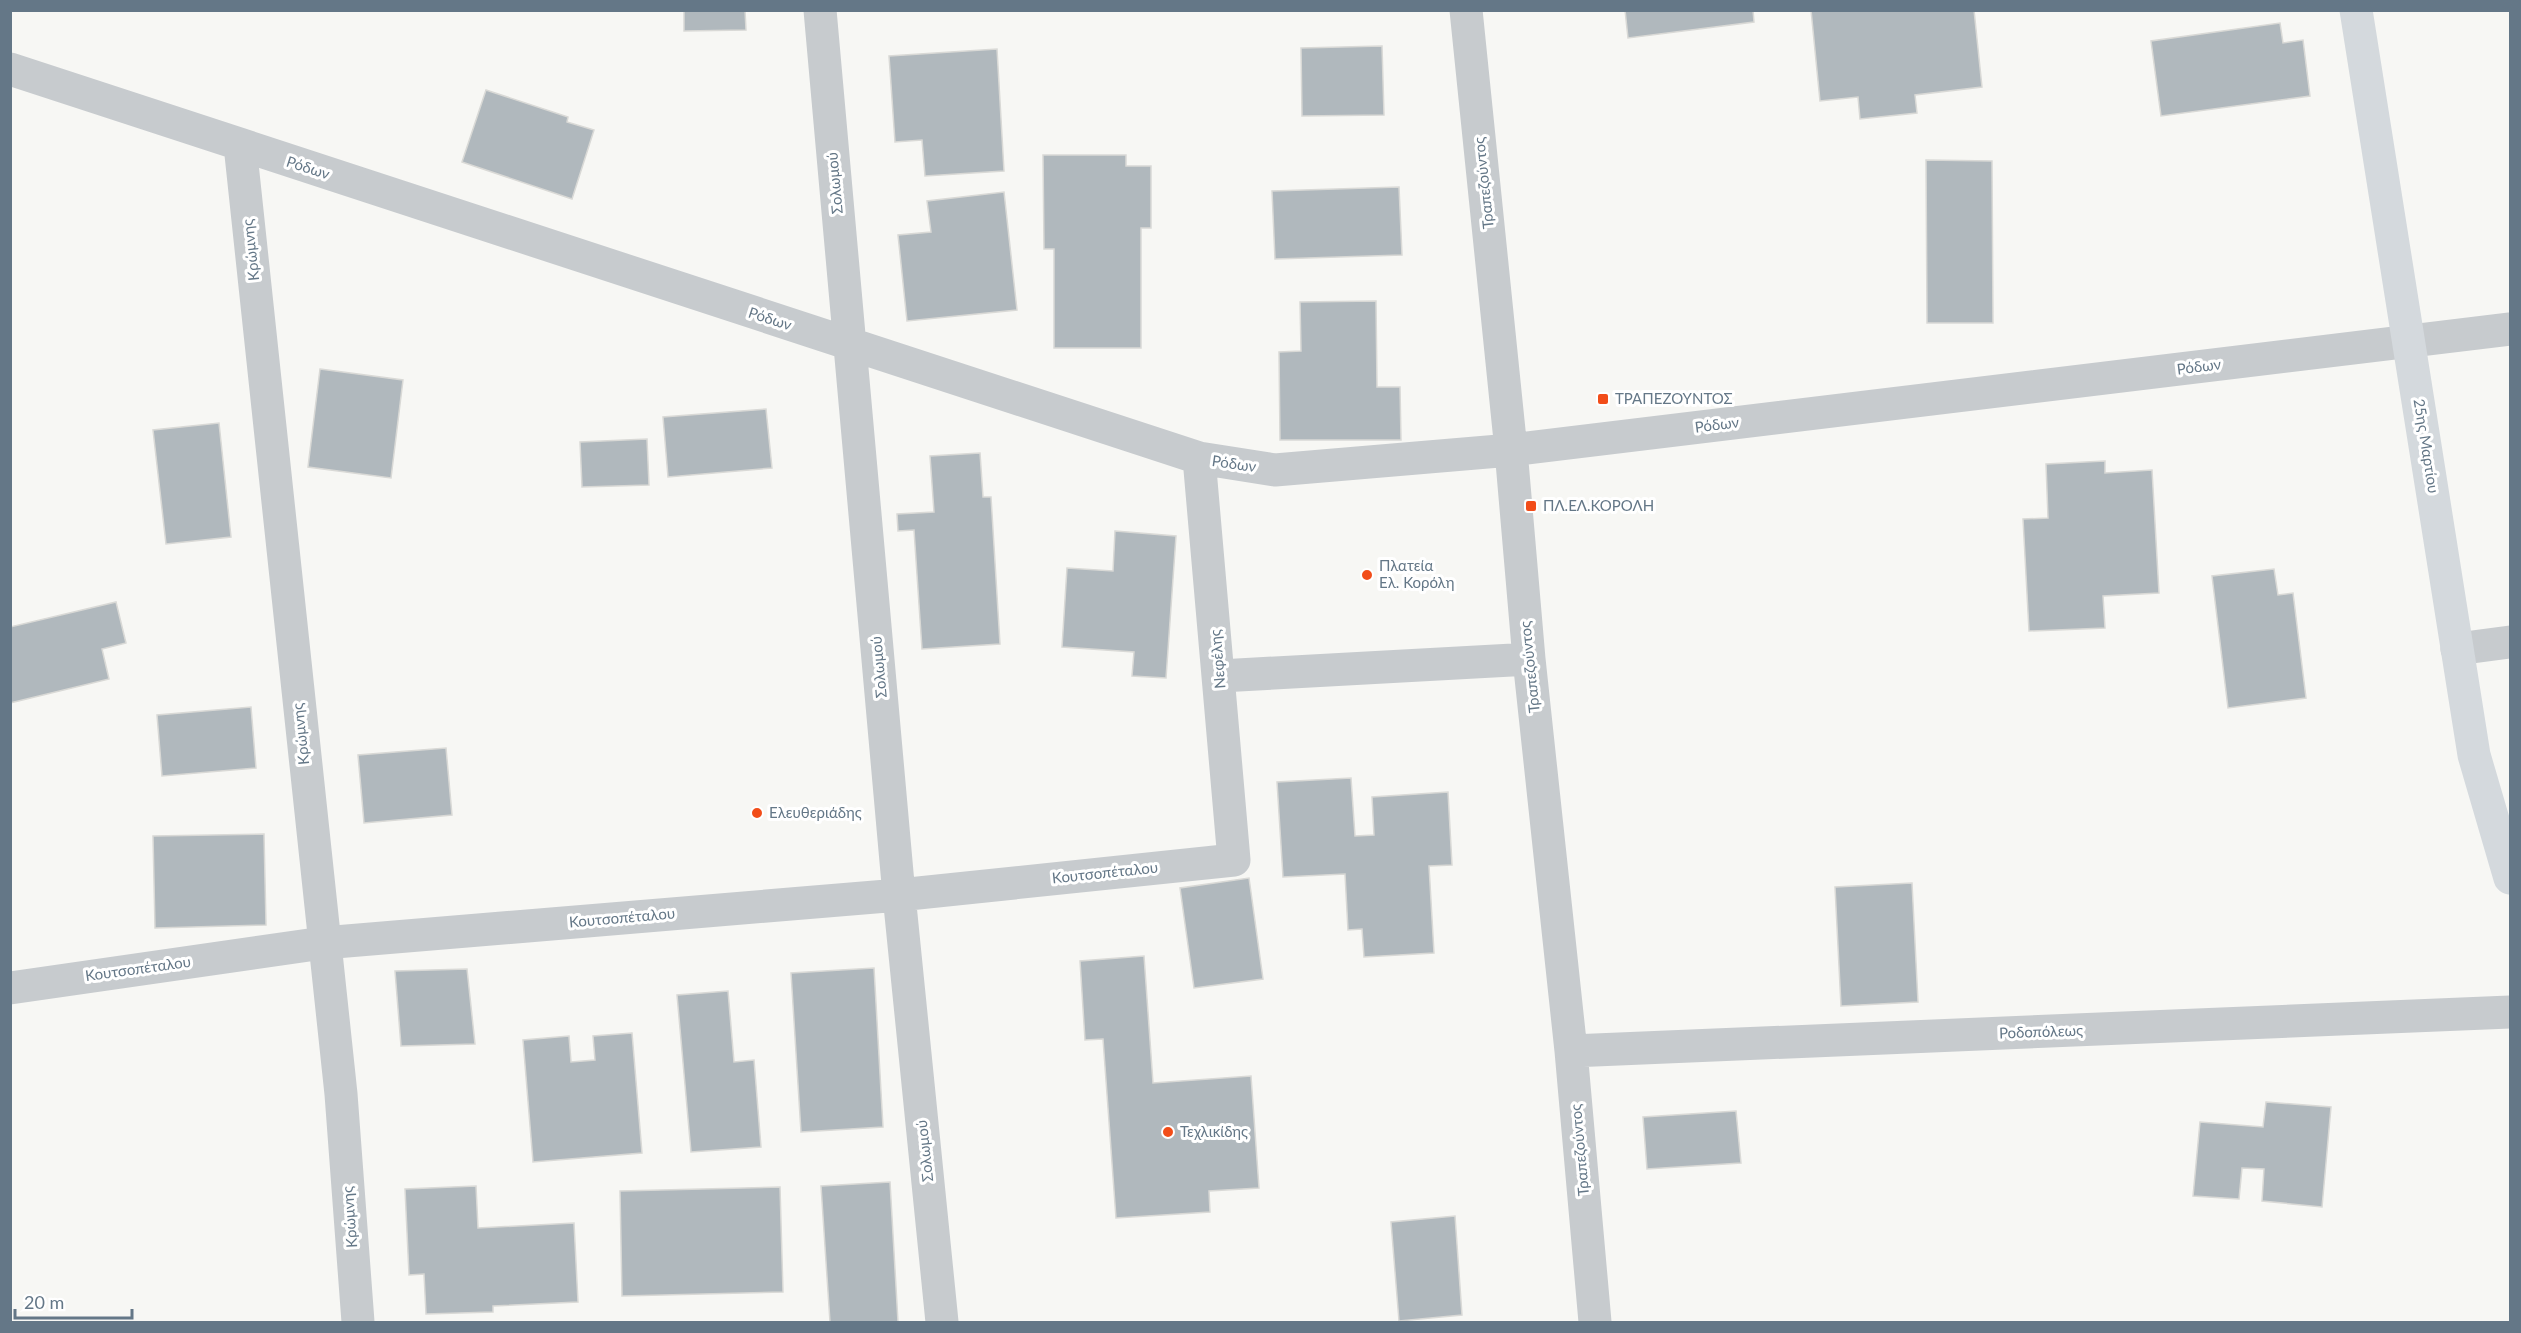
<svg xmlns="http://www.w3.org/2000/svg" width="2521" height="1333" font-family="Lato,sans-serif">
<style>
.building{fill:#b0b8bd;stroke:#d9d9d6;stroke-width:1.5}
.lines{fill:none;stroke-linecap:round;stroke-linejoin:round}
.street{stroke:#c7cbce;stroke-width:33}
.secondary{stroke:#d4d9dd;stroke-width:33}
.poi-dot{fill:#f24d19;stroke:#fff;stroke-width:2}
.labels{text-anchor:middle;stroke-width:6;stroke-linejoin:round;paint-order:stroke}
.street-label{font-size:15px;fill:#647787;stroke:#fff}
.poi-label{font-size:15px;fill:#647787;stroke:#fff;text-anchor:start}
</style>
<rect width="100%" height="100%" fill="#f7f7f4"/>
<!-- building -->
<path class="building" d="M684,10h61l1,20 -62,1z
M1625,10h128l1,12 -126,16z
M1811,10h163l8,77 -67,8 2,18 -57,6 -2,-22 -38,4z
M2280,23l3,20 20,-3 7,56 -149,20 -10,-75z
M1382,46l2,69 -82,1 -1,-68z
M997,49l7,122 -79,5 -3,-36 -27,2 -6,-86z
M486,90l82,27 -1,5 27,8 -22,69 -110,-37z
M1043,155h83v11h25v62h-10v120h-87v-99h-10z
M1926,160l66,1 1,162h-66z
M1399,187l3,68 -127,4 -3,-68z
M1004,192l13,118 -110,11 -9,-86 33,-3 -4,-31z
M1376,301l1,86h23l1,53h-121l-1,-88 22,-1 -1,-49z
M320,369l83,11 -12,98 -83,-11z
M766,409l6,59 -104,9 -5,-60z
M219,423l12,114 -65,7 -13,-114z
M647,439l2,46 -67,2 -2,-45z
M980,453l3,44h8l9,147 -78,5 -8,-119 -16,1 -1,-17 37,-2 -4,-56z
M2105,461v12l47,-3 7,123 -56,3 2,32 -76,3 -6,-112 25,-1 -2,-54z
M1115,531l61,5 -10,142 -34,-2 2,-24 -72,-5 5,-79 46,3z
M2274,569l4,26 15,-2 13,105 -78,10 -16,-132z
M116,602l10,41 -24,6 7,30 -99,24v-76z
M251,707l5,61 -94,8 -5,-61z
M446,748l6,67 -88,8 -6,-68z
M1351,778l4,58 19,-1 -2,-38 76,-5 4,73 -23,1 5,87 -70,4 -2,-28 -14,1 -3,-56 -62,3 -6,-95z
M264,834l2,91 -111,3 -2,-92z
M1249,878l14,101 -69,9 -14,-100z
M1912,883l6,119 -77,4 -6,-119z
M1144,956l9,127 98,-7 8,112 -50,3 1,21 -94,6 -13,-179 -18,1 -5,-79z
M874,968l9,159 -82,5 -10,-159z
M467,969l8,75 -74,2 -6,-75z
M728,991l6,71 20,-2 7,87 -70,5 -14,-157z
M632,1033l10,120 -109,9 -10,-122 46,-4 2,26 24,-2 -2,-24z
M2266,1102l65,5 -9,100 -60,-6 2,-32 -22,-1 -3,31 -46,-3 7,-74 63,5z
M1736,1111l5,52 -94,6 -4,-52z
M890,1182l8,140h-68l-9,-136z
M476,1186l2,42 96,-5 4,79 -85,4v6l-67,2 -2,-40 -15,1 -4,-86z
M780,1187l3,105 -161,4 -2,-105z
M1455,1216l7,99 -63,6 -8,-99z"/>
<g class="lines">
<!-- street -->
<path class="street" d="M820,10l79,885 43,427
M1466,10l45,440 18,209 42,392 24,271
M10,69l1189,389 76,12 236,-20 999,-121
M240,145l101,949 17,228
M2457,649l53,-7
M1220,676l309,-17
M10,988l313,-45 576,-48 335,-35 -35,-402
M1571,1051l939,-39"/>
<!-- secondary -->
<path class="secondary" d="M2356,10l118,745 36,123"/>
</g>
<!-- markers -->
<g class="poi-dot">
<rect x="1597" y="393" width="12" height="12" rx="3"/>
<rect x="1525" y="500" width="12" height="12" rx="3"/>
<circle cx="1367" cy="575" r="6"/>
<circle cx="757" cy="813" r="6"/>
<circle cx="1168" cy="1132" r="6"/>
</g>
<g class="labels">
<!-- street labels -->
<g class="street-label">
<text transform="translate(308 168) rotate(18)" y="5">Ρόδων</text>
<text transform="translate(835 183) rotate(-95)" y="5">Σολωμού</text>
<text transform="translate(1484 183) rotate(-96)" y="5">Τραπεζούντος</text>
<text transform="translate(251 250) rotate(-96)" y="5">Κρώμνης</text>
<text transform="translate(770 319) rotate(18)" y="5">Ρόδων</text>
<text transform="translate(2199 367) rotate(-7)" y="5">Ρόδων</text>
<text transform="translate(1717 425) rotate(-7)" y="5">Ρόδων</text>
<text transform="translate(2426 446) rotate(81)" y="5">25ης Μαρτίου</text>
<text transform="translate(1234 464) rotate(8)" y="5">Ρόδων</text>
<text transform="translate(1218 659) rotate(-95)" y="5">Νεφέλης</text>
<text transform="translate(879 667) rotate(-95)" y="5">Σολωμού</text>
<text transform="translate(1530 667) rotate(-96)" y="5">Τραπεζούντος</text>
<text transform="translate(301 734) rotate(-96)" y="5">Κρώμνης</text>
<text transform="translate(1105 873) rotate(-6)" y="5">Κουτσοπέταλου</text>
<text transform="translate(622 918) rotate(-5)" y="5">Κουτσοπέταλου</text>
<text transform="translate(138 969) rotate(-8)" y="5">Κουτσοπέταλου</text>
<text transform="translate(2041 1032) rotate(-2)" y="5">Ροδοπόλεως</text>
<text transform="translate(1580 1150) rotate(-95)" y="5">Τραπεζούντος</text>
<text transform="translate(925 1151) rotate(-96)" y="5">Σολωμού</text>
<text transform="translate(350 1217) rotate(-94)" y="5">Κρώμνης</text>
</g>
<!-- poi labels -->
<g class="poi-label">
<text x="1615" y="404">ΤΡΑΠΕΖΟΥΝΤΟΣ</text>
<text x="1543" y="511">ΠΛ.ΕΛ.ΚΟΡΟΛΗ</text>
<text x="1379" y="571">Πλατεία<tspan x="1379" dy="17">Ελ. Κορόλη</tspan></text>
<text x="769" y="818">Ελευθεριάδης</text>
<text x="1180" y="1137">Τεχλικίδης</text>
</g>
</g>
<!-- border -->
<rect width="2521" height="1333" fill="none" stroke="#647787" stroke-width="24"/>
<!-- scale -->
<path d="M15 1309v9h117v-9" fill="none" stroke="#647787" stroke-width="3"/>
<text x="24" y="1309" font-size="18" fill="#647787" stroke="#ffffff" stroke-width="4.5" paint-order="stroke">20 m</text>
</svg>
